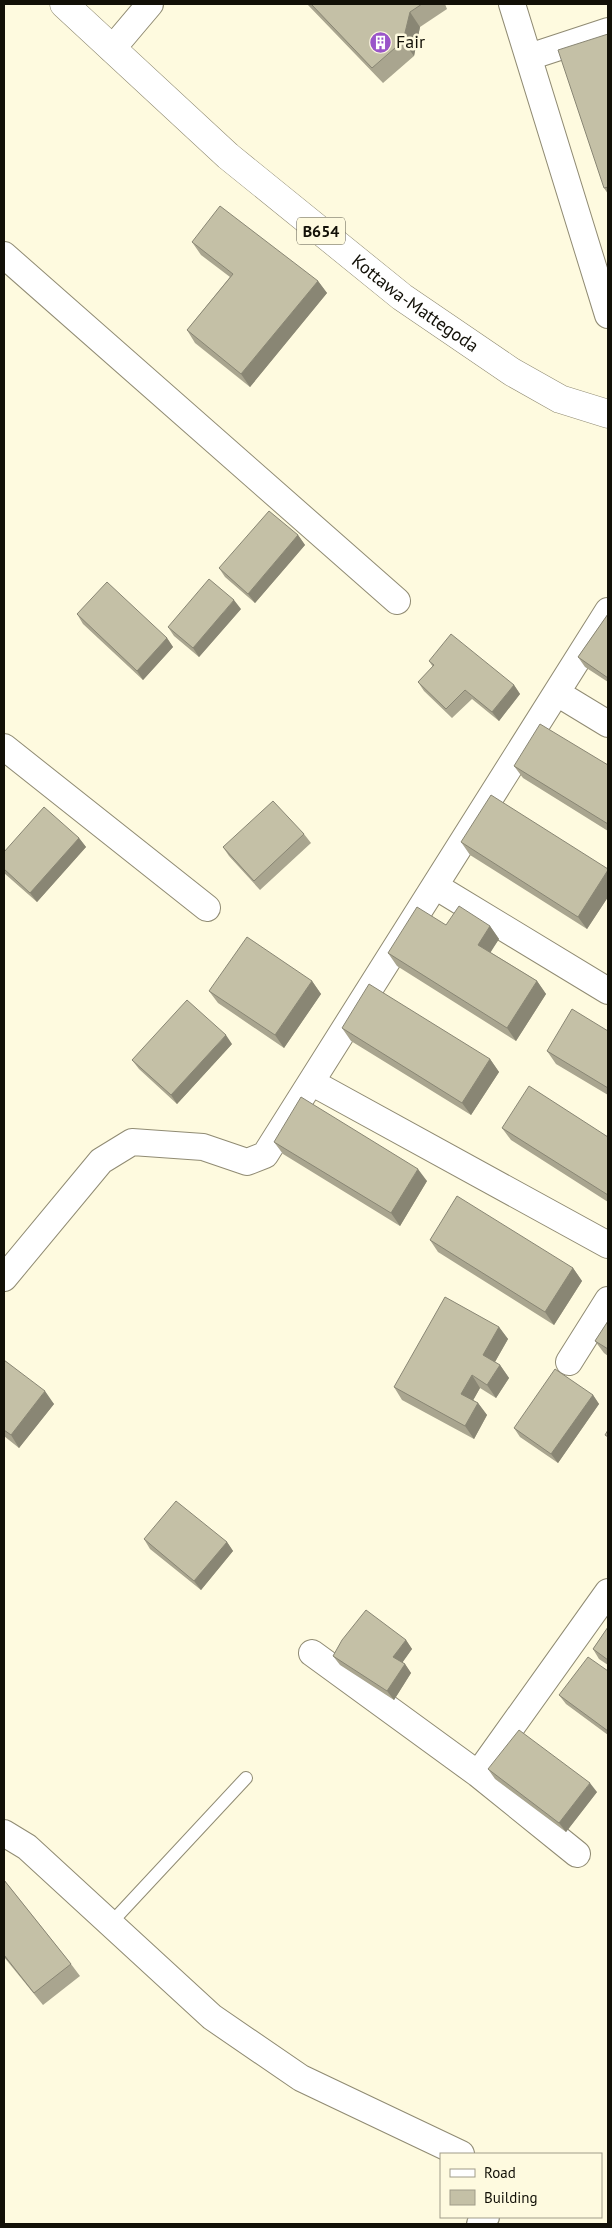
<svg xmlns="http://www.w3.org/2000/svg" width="612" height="2228" font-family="'PT Sans',sans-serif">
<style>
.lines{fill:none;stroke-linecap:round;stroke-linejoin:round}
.lane-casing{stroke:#908b73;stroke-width:14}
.street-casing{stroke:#908b73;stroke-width:28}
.primary-casing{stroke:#908b73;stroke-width:29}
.lane{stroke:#fff;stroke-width:12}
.street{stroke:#fff;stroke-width:26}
.primary{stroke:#fff;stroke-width:28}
.wall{fill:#a9a58f}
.shaded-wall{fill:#898674}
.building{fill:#c4c0a6;stroke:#898674}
.labels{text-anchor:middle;stroke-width:5;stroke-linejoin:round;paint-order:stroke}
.shield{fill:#fefadf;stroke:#595648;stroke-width:1}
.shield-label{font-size:16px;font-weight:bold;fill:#121007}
.poi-label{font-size:18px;fill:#121007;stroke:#fefadf;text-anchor:start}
.street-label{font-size:18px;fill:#121007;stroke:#fefadf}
</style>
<rect width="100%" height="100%" fill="#fefadf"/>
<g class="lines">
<defs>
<path id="lane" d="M110,1924l136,-146"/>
<path id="street" d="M512,4l96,311
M112,49l38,-45
M529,57l79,-26
M4,255l393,346
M557,693l51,31
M4,747l203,161
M435,886l173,105
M311,1082l297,163
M4,1278l97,-117 31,-19 71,5 44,15 18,-7 343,-544
M569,1362l39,-62
M312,1653l166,121 99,80
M478,1774l130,-182
M4,1833l23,14 185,170 89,61 160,76
M480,2224l6,-7"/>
<g id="primary">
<path id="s1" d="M64,4l164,152 174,141 110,75 48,27 48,15"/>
</g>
</defs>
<!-- lane casing -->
<use href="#lane" class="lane-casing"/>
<!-- street casing -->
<use href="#street" class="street-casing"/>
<!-- primary casing -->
<use href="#primary" class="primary-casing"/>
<!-- lane -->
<use href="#lane" class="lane"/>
<!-- street -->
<use href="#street" class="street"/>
<!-- primary -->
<use href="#primary" class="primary"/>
</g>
<!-- wall -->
<path class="wall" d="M307,4h138l2,5 -27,18 -6,29 -31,27z
M608,34v160l-4,-6z
M192,242l126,39 9,12 -77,94 -55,-44 -8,-13 43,-53 -29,-22z
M298,535l7,10 -50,58 -30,-26 -6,-9z
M241,609l-42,48 -25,-21 -6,-9z
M77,614l90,24 6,9 -30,33 -60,-56z
M608,614v68l-23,-15 -7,-10z
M429,661l85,24 6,9 -21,27 -27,-22 -20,19 -28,-27 -6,-9 15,-15z
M608,765v66l-85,-53 -9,-12z
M304,834l7,9 -51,47 -31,-34 -6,-9z
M79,838l7,9 -49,55 -33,-29v-21z
M461,842l147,27v28l-21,32 -117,-74z
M446,925l44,1 9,13 -9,13 47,29 9,13 -30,47 -119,-75 -9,-13z
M312,981l9,13 -37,54 -66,-45 -9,-12z
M342,1028l148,31 9,13 -28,43 -120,-74z
M608,1031v64l-52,-31 -9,-13z
M232,1044l-55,60 -38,-35 -7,-9z
M502,1128l106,9v65l-97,-62z
M274,1142l153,39 -27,45 -117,-72z
M430,1240l143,28 9,13 -28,44 -116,-73z
M608,1321v35l-4,-3 -9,-12z
M499,1327l9,12 -13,23 5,3 9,13 -13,20 -16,-10 -7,12 5,3 9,12 -13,24 -72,-39 -8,-13z
M4,1360l50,44 -35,44 -15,-12z
M593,1395l6,9 -41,59 -38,-26 -6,-9z
M144,1539l83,3 6,9 -32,39 -51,-41z
M608,1627v38l-9,-6 -6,-10z
M406,1640l6,9 -10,13 3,2 6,9 -17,27 -54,-35 -7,-9z
M608,1671v64l-42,-31 -7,-9z
M488,1769l109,23 -31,40 -71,-53z
M4,1880l67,84 9,12 -37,29 -39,-48z"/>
<!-- shaded-wall -->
<path class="shaded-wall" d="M410,12l10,15 -6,29 -11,-15z
M318,281l9,12 -77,94 -9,-13z
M298,535l7,10 -50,58 -7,-9z
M234,600l7,9 -42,48 -6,-9z
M167,638l6,9 -30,33 -6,-9z
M514,685l6,9 -21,27 -7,-9z
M79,838l7,9 -49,55 -7,-9z
M608,870v27l-21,32 -9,-12z
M490,926l9,13 -12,19 -9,-13z
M312,981l9,13 -37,54 -9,-13z
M537,981l9,13 -30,47 -9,-13z
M226,1035l6,9 -55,60 -6,-9z
M490,1059l9,13 -28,43 -9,-12z
M418,1169l9,12 -27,45 -9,-13z
M573,1268l9,13 -28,44 -9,-13z
M499,1327l9,12 -16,28 -9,-12z
M500,1365l9,13 -13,20 -9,-13z
M472,1375l8,13 -10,18 -9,-12z
M45,1391l9,13 -35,44 -8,-13z
M593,1395l6,9 -41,59 -7,-9z
M478,1403l9,12 -13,24 -9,-13z
M227,1542l6,9 -32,39 -7,-9z
M406,1640l6,9 -12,17 -7,-9z
M405,1664l6,9 -17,27 -7,-9z
M590,1783l7,9 -31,40 -7,-9z"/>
<!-- building -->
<path class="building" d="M311,4h111l-12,8 -7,29 -31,27z
M608,34v153l-4,1 -46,-138z
M220,206l98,75 -77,93 -54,-44 46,-56 -41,-32z
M269,511l29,24 -50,59 -29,-26z
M209,579l25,21 -41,48 -25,-21z
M107,582l60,56 -30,33 -60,-57z
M608,614v64l-30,-21z
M451,634l63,51 -22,27 -27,-22 -19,19 -28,-27 16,-17 -5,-4z
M540,724l68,41v59l-94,-58z
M491,795l117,74v1l-30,47 -117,-75z
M273,801l31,33 -50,47 -31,-34z
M44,807l35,31 -49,55 -26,-24v-17z
M459,906l31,20 -12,19 59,36 -30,47 -119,-75 29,-46 29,18z
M247,937l65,44 -37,54 -66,-44z
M369,984l121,75 -28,44 -120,-75z
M187,1000l39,35 -55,60 -39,-35z
M572,1009l36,22v57l-61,-37z
M529,1086l79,51v58l-106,-67z
M301,1097l117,72 -27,44 -117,-71z
M457,1196l116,72 -28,44 -115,-72z
M445,1297l54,30 -16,28 17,10 -13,20 -15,-10 -11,19 17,9 -13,23 -71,-39z
M608,1321v28l-13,-8z
M4,1360l41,31 -34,44 -7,-5z
M555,1369l38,26 -42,59 -37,-26z
M608,1430v7l-3,-2z
M176,1501l51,41 -33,39 -50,-42z
M366,1610l40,30 -13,17 12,7 -18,27 -54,-35 9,-16z
M608,1627v33l-15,-11z
M588,1657l20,14v60l-49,-36z
M519,1730l71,53 -31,40 -71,-54z
M4,1880l67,84 -37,29 -30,-38z"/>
<!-- icons -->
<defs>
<symbol id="building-disc" viewBox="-11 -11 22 22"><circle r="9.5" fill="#9a55c9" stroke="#fefadf"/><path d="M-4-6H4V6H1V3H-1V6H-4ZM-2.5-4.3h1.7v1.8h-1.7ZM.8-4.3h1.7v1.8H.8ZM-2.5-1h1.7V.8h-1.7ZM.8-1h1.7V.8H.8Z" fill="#fff"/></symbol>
</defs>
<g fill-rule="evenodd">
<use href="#building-disc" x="368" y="30" width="25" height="25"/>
</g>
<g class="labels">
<!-- shield labels -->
<rect class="shield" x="297" y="217.5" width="48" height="27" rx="4"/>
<g class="shield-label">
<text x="321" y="237">B654</text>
</g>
<!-- poi labels -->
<g class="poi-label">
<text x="396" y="48">Fair</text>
</g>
<!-- street labels -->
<g class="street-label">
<text dy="6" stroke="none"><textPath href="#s1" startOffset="462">Kottawa-Mattegoda</textPath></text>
</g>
</g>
<!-- border -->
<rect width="612" height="2228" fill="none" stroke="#121007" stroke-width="10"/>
<!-- legend -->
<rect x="440" y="2153" width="162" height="65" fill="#fefadf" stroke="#a09c89"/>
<rect x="450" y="2169" width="25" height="8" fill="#ffffff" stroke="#a09c89"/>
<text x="484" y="2178" font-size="15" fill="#121007">Road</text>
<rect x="450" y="2190" width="25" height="15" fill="#c4c0a6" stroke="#a09c89"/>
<text x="484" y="2203" font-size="15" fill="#121007">Building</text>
</svg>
